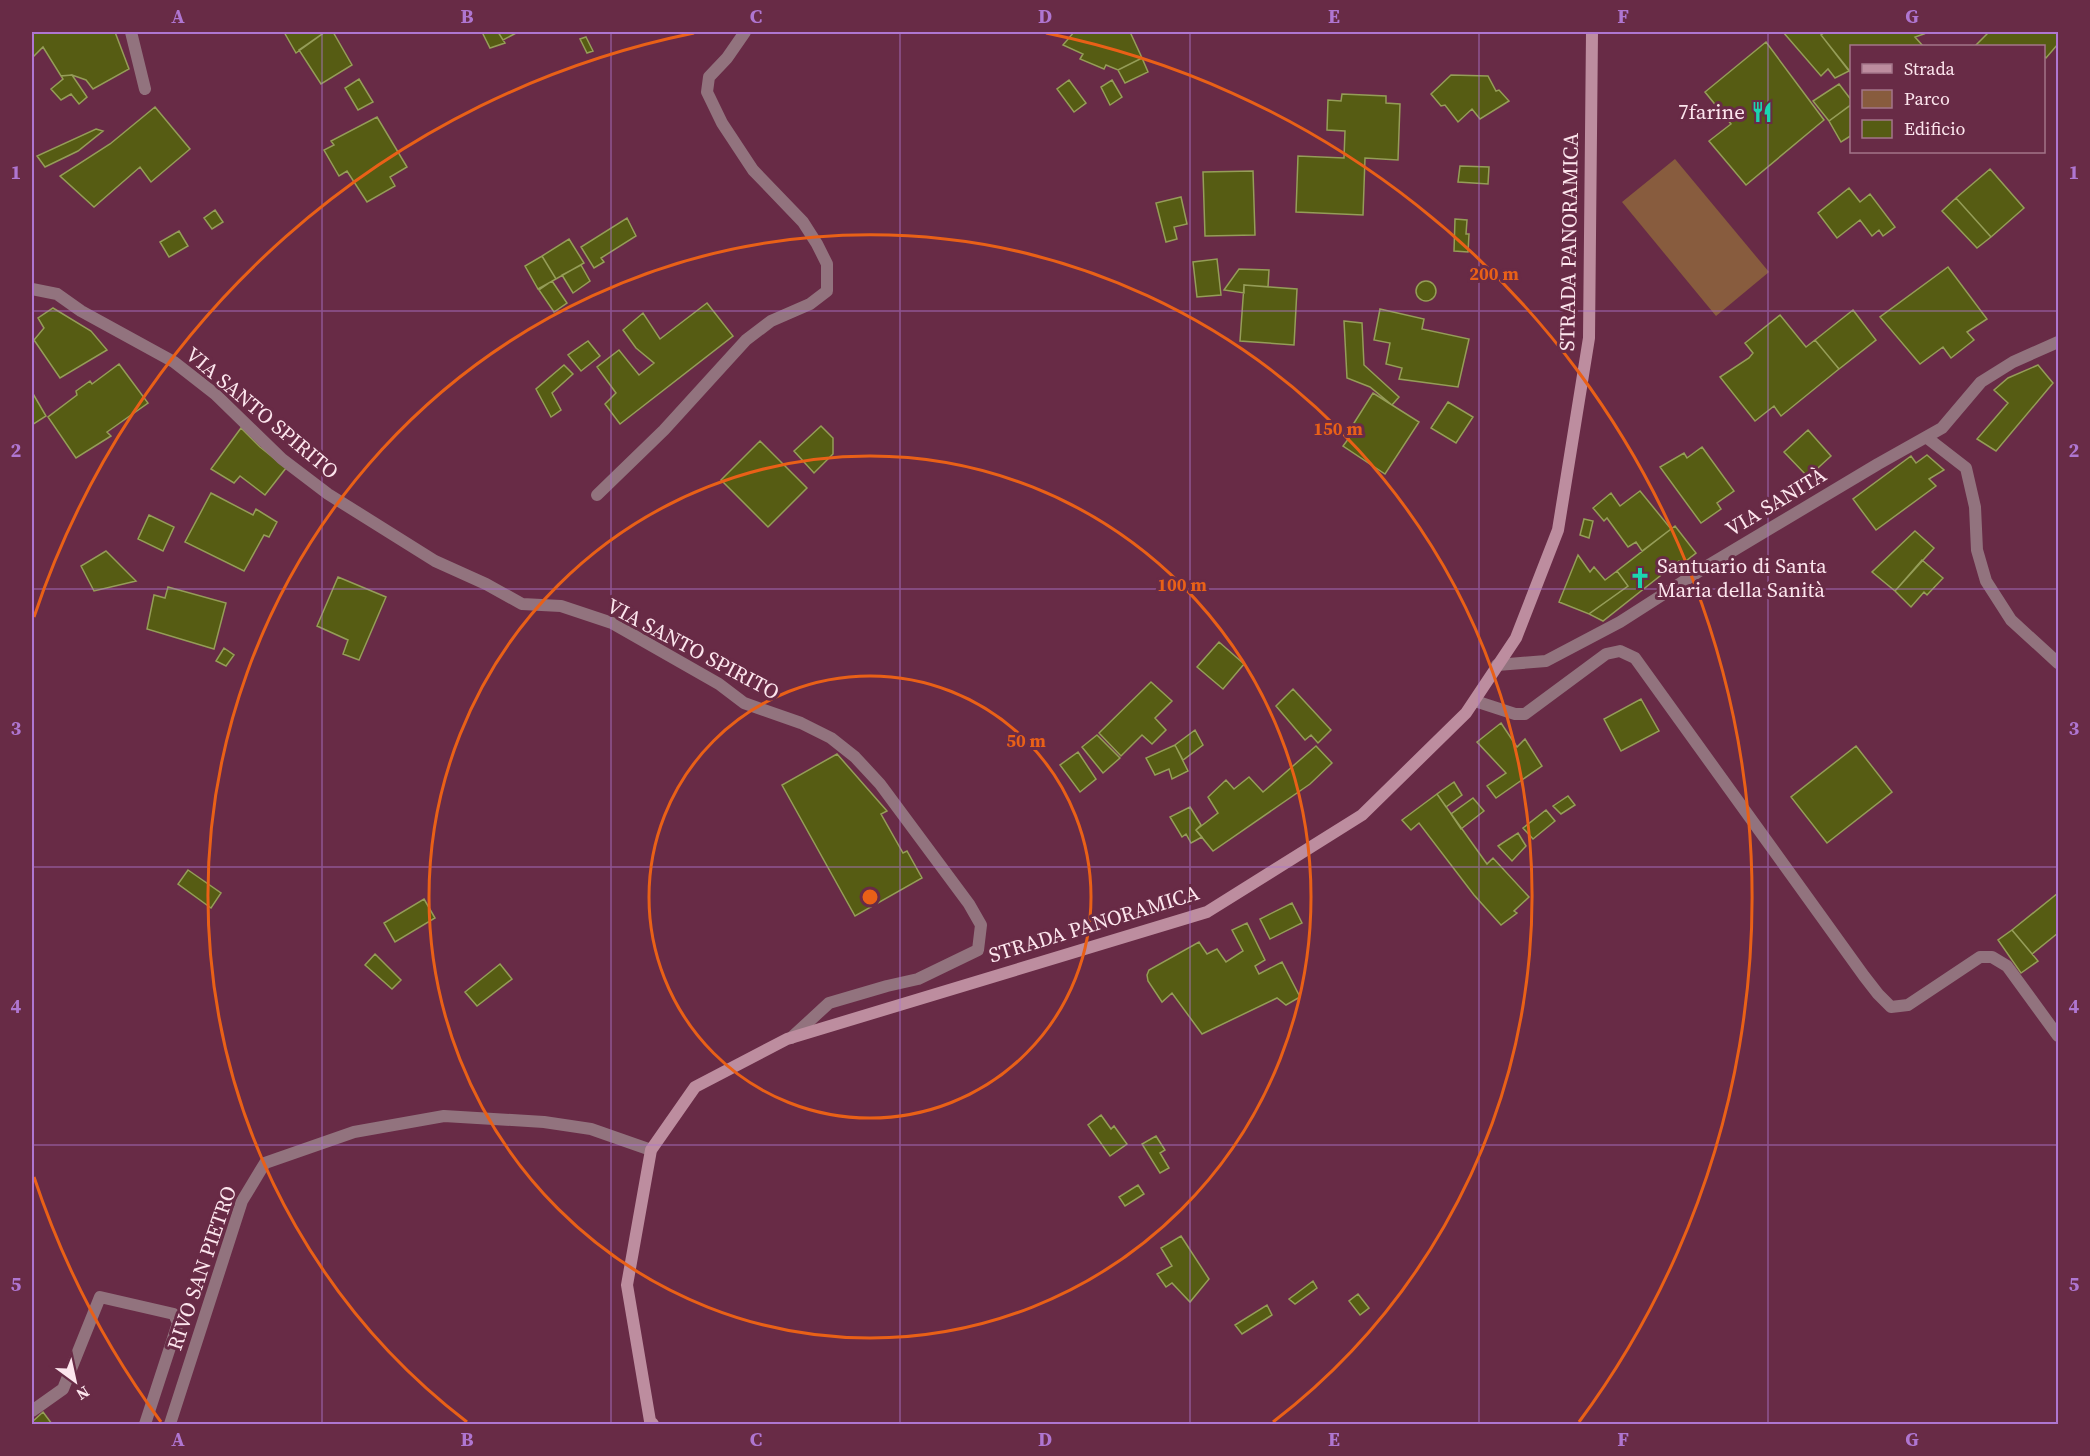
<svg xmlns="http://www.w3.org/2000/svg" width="2090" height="1456" font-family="'Source Serif 4',serif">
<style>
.green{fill:#885c3e}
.building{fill:#565c13;stroke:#959d58;stroke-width:1.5}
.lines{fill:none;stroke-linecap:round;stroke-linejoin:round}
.lane{stroke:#92737e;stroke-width:12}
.street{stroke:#92737e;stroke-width:12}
.secondary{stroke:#bd8d9f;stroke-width:12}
.grid{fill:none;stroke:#af76d1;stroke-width:1.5;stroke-opacity:0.55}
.ring{fill:none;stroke:#e96017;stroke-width:3}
.labels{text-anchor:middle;stroke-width:6;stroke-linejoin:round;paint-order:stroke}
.poi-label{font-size:21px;fill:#fce5ed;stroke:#682b46;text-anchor:end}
.street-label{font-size:21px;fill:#fce5ed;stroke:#682b46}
.centre{fill:#e96017;stroke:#682b46;stroke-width:3}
.ring-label{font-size:18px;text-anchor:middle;font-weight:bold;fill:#e96017;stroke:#682b46;stroke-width:6;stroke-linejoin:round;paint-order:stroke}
.neatline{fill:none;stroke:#af76d1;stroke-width:2}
.grid-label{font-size:20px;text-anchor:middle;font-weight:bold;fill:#af76d1}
</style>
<rect width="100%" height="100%" fill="#682b46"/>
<!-- green -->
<path class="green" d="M1675,159l94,113 -53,44 -94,-114z"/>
<!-- building -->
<path class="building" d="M32,32h83l14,37 -36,20 -7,-9 -14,-5 -11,1 -18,-29 -11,11z
M284,32h41l-29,21z
M325,32h8l19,33 -31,19 -22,-34z
M482,32h16l7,11 -15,5z
M498,32h20l-15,8z
M1074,32h58l-1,2 11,24 -24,12 -12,-5 -2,4 -24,-10 3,-5 -20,-9z
M1783,32h42l-4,3 28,36 -14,7 -7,-9 -7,7z
M1825,32h97l2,2 -9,3 8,9h-71v28l-31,-39z
M1989,32h69v12l-12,14 -2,-2v-10h-67l-1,-1z
M586,37l7,14 -6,2 -7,-14z
M1766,42l58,78 -78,65 -37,-44 22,-17 -26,-32z
M1142,58l6,14 -23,11 -7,-13z
M72,75l15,22 -8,7 -8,-10 -10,6 -10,-11 12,-10 -2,-3z
M1451,75l37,1 8,15 3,-1 10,11 -29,18 -8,-10 -14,13 -13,-17 -4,1 -10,-12z
M359,79l14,23 -15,8 -13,-22z
M1069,80l17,23 -12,9 -17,-23z
M1112,80l10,17 -12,8 -9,-18z
M1839,84l13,17v3l-23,17 -16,-20z
M1342,94l44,2v7l14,1 -2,56 -33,-2 -2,57 -67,-3 2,-56 46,2 1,-27 -18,-1 1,-30 13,1z
M1852,104v31l-11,7 -12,-21z
M155,107l35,42 -39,33 -11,-15 -46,40 -34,-31 50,-32z
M377,117l30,50 -17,10 5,9 -28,16 -20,-31 -8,5 -15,-26 10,-5 -3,-4z
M96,129l7,2 -25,20 -33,16 -8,-11z
M1460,166l29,1 -1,17 -30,-2z
M1990,169l34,39 -33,29 -35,-39z
M1253,171l2,64 -50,1 -2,-64z
M1849,188l11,14 10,-8 25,33 -12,9 -4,-6 -7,6 -12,-16 -23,18 -19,-25z
M1181,197l6,27 -13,3 3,12 -11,3 -10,-39z
M1956,198l35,39 -14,11 -35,-37z
M215,210l8,12 -11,7 -8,-11z
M627,218l9,18 -35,22 3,4 -10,6 -13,-21z
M1455,219l12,1 -1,14h3l-1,18 -14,-1z
M179,231l9,15 -19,11 -9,-15z
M569,239l15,24 -28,16 -14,-23z
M542,256l14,23 -18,10 -13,-23z
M1217,259l4,36 -24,2 -4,-35z
M581,265l9,16 -17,12 -11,-18z
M1948,267l39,52 -20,13 7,8 -23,18 -8,-11 -23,17 -40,-47z
M1239,269l30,1 -1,17 -24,-2v8l-20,-3z
M552,281l15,22 -13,9 -15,-22z
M1416 291a10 10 0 1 1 20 0a10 10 0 1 1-20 0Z
M1244,285l53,4 -3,56 -54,-4z
M707,303l26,33 -113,88 -15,-20 11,-11 -19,-26 22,-17 20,25 15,-12 -18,-15 -13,-18 20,-17 17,26z
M53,308l38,23 16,19 -47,28 -26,-38 10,-12 -6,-10z
M1380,309l44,10 -2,10 47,10 -11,48 -59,-8 3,-11 -16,-4 4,-21 -16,-3z
M1853,310l23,30 -37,29 -24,-29z
M1780,315l26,32 9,-7 24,29 -58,47 -7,-10 -19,15 -35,-44 29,-19 4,-5 -8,-10z
M1344,321l18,2 2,42 35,32 -7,8 -22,-18 -23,-9z
M588,341l12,15 -19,15 -13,-16z
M119,364l29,39 -41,29 4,4 -35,22 -28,-41 29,-22 -1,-4 14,-10 2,3z
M564,365l9,9 -21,19 9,17 -10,7 -15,-28z
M2038,365l15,18 -57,68 -19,-12 31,-36 -14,-13 14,-12z
M32,392l14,24 -14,9z
M1373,393l46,29 -34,52 -42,-28 9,-12 -3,-3z
M1448,402l25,15 -17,26 -25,-15z
M821,426l12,12v16l-19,19 -20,-22z
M241,428l19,19 26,21 -21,27 -25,-19 -6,7 -23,-14z
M1808,430l23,26 -23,21 -24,-25z
M760,441l47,47 -39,39 -47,-47z
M1702,447l32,44 -17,12 4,6 -20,14 -41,-56 24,-14 3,5z
M1927,455l17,15 -15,9 7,7 -60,44 -23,-31 58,-43 5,7z
M1640,491l31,38 -29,22 -6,-9 -8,5 -21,-29 -3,3 -11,-13 18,-15 9,13z
M211,493l42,22 3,-6 21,13 -8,15 -5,-2 -20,36 -59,-29z
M149,515l25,12 -11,24 -25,-12z
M1584,519l9,2 -4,17 -9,-3z
M1675,526l21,27 -14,11 -3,-3 -76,60 -14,-7 39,-28 -11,-15z
M1915,531l19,17 -39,43 -23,-19z
M106,551l30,30 -42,10 -13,-25z
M1578,555l12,17 4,-5 11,13 12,-9 11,15 -39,28 -30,-12z
M1922,560l21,18 -16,17 -3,-3 -13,15 -16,-16z
M338,577l48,20 -27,63 -16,-6 5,-14 -31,-14z
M168,587l58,16 -12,46 -67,-20 7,-34 11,3z
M1219,642l25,22 -21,25 -26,-22z
M224,648l10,7 -8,11 -10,-5z
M1151,682l21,19 -17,17 11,12 -14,14 -10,-9 -21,21 -22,-23z
M1293,689l38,41 -13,13 -7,-8 -6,5 -29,-34z
M1641,699l18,32 -38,20 -17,-32z
M1501,723l16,24 8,-8 17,27 -46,32 -9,-12 19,-13 -29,-31z
M1195,730l8,15 -20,15 -8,-15z
M1097,735l23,23 -17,15 -21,-26z
M1175,745l13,26 -16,8 -3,-10 -14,6 -9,-17z
M1316,746l16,17 -22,21 -97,67 -17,-21 22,-17 -10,-16 18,-17 8,9 15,-12 14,15z
M1856,746l36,46 -65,51 -36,-46z
M1078,752l18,27 -16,13 -20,-27z
M837,754l50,57 -6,3 22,39 4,-2 15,27 -67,38 -73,-131z
M1454,782l8,13 -16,12 -9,-13z
M1437,794l50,70 6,-6 36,39 -15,14 3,2 -16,12 -27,-30 -55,-72 -8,7 -9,-10z
M1568,796l7,9 -14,9 -8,-8z
M1473,798l11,13 -23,18 -10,-15z
M1190,807l11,18 -5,5 6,7 -11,6 -5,-9 -4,3 -12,-20z
M1546,810l9,11 -22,18 -10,-11z
M1518,833l8,13 -14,15 -14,-15z
M188,870l33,23 -10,15 -33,-24z
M2058,893v40l-26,21 -20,-24z
M424,899l11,19 -40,24 -11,-19z
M1292,903l10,20 -32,16 -10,-20z
M1247,923l18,37 -10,6 4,8 23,-12 18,35 -14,8 -9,-7 -75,36 -30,-41 -10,9 -14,-21 -1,-6 2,-5 50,-28 8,12 10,-5 9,13 17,-11 -11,-21z
M2012,930l26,31 -17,12 -23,-33z
M375,954l26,26 -9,9 -27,-24z
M500,964l12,15 -35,27 -12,-14z
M1101,1115l10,14 3,-3 13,18 -17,12 -22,-31z
M1156,1136l9,14 -5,3 9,15 -9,5 -18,-29z
M1138,1185l6,9 -19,12 -6,-9z
M1181,1236l28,43 -19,23 -18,-19 -6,4 -9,-13 15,-8 -11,-18z
M1313,1281l4,7 -22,16 -6,-5z
M1358,1294l11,14 -9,7 -11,-14z
M1267,1305l5,10 -30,19 -7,-9z
M43,1412l9,12h-20v-2z"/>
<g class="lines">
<!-- lane -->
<path class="lane" d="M32,289l25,5 24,17 93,51 41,32 67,65 46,35 107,67 51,23 36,20 39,2 51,17 107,61 25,19 57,20 30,15 24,19 25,27 89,120 12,21 -3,25 -60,29 -31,7 -58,17 -38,35
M597,495l67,-65 82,-90 25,-19 39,-17 17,-13v-27l-10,-20 -14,-22 -50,-52 -31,-47 -15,-31 2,-15 18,-19 18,-26
M1475,701l40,13h10l81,-60 14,-3 15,7 229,318 14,18 13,13 17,-2 72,-48h12l15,9 51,70
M32,1411l31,-22 37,-92 74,17 4,9 -33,101"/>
<!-- street -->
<path class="street" d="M131,32l14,57
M1926,437l40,31 9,39 2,43 9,31 25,39 47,43
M1497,665l49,-4 74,-39 89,-57 169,-101 64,-36 39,-46 32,-20 45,-20
M170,1424l72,-223 23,-38 89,-31 90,-16 100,6 47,7 60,21"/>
<!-- secondary -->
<path class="secondary" d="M653,1424l-3,-3 -23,-136 24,-135 44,-63 92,-48 420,-127 155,-97 104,-102 50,-75 42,-108 31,-192 3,-306"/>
</g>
<!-- grid -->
<path class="grid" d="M322,32v1392M611,32v1392M900,32v1392M1190,32v1392M1479,32v1392M1768,32v1392M32,311h2026M32,589h2026M32,867h2026M32,1145h2026"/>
<!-- distance rings -->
<g class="ring">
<circle cx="870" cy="897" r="221"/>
<circle cx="870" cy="897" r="441"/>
<path d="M467 1422A662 662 0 1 1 1273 1422"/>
<path d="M161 1422A882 882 0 0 1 34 1177M34 617A882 882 0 0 1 694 33M1046 33A882 882 0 0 1 1579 1422"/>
</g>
<!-- icons -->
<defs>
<symbol id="restaurant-bare" viewBox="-9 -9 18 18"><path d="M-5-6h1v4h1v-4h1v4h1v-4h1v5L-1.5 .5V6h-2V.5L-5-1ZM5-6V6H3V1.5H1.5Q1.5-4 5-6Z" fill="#1bd5b1" stroke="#682b46" stroke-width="2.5" paint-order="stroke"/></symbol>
<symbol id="church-bare" viewBox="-9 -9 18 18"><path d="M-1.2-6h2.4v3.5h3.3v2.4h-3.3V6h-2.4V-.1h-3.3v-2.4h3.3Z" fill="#1bd5b1" stroke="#682b46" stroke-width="2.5" paint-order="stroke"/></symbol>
</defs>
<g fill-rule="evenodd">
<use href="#restaurant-bare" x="1747" y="97" width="30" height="30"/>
<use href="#church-bare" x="1625" y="563" width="30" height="30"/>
</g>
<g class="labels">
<!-- poi labels -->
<g class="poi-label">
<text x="1745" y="119">7farine</text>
<text x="1657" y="573" text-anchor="start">Santuario di Santa<tspan x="1657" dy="24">Maria della Sanità</tspan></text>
</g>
<!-- street labels -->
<g class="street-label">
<text transform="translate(1569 242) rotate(-89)" y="7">STRADA PANORAMICA</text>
<text transform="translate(262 413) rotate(40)" y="7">VIA SANTO SPIRITO</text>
<text transform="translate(1776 502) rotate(-31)" y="7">VIA SANITÀ</text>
<text transform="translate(693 649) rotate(28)" y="7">VIA SANTO SPIRITO</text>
<text transform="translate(1094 924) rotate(-17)" y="7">STRADA PANORAMICA</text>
<text transform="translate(202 1268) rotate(-71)" y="7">RIVO SAN PIETRO</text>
</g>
</g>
<circle cx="870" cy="897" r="9" class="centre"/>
<g class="ring-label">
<text x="1494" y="280">200 m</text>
<text x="1338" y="435">150 m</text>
<text x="1182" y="591">100 m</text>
<text x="1026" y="747">50 m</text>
</g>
<!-- border -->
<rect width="2090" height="1456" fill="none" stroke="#682b46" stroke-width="66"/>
<!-- legend -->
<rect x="1850" y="45" width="195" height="108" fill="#682b46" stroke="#a37589" stroke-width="1.5"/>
<rect x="1862" y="64" width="30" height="9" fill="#bd8d9f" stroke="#a37589" stroke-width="1.5"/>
<text x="1904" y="75" font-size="18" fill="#fce5ed">Strada</text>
<rect x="1862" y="90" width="30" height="18" fill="#885c3e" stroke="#a37589" stroke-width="1.5"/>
<text x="1904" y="105" font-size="18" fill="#fce5ed">Parco</text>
<rect x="1862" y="120" width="30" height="18" fill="#565c13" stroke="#a37589" stroke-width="1.5"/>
<text x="1904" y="135" font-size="18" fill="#fce5ed">Edificio</text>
<!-- north arrow -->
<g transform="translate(75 1381) rotate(147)" stroke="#682b46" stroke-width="4.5" paint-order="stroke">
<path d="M0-4.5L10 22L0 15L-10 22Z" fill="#fce5ed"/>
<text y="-9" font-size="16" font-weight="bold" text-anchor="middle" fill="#fce5ed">N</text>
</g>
<rect x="33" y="33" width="2024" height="1390" class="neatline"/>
<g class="grid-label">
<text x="178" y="23">A</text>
<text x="467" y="23">B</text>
<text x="756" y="23">C</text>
<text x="1045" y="23">D</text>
<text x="1334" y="23">E</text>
<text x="1623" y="23">F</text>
<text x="1912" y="23">G</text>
<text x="16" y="179">1</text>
<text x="2074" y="179">1</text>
<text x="16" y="457">2</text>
<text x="2074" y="457">2</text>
<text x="16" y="735">3</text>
<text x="2074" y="735">3</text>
<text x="16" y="1013">4</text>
<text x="2074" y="1013">4</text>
<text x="16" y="1291">5</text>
<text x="2074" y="1291">5</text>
<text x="178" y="1446">A</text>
<text x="467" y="1446">B</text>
<text x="756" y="1446">C</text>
<text x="1045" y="1446">D</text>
<text x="1334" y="1446">E</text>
<text x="1623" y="1446">F</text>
<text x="1912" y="1446">G</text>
</g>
</svg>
